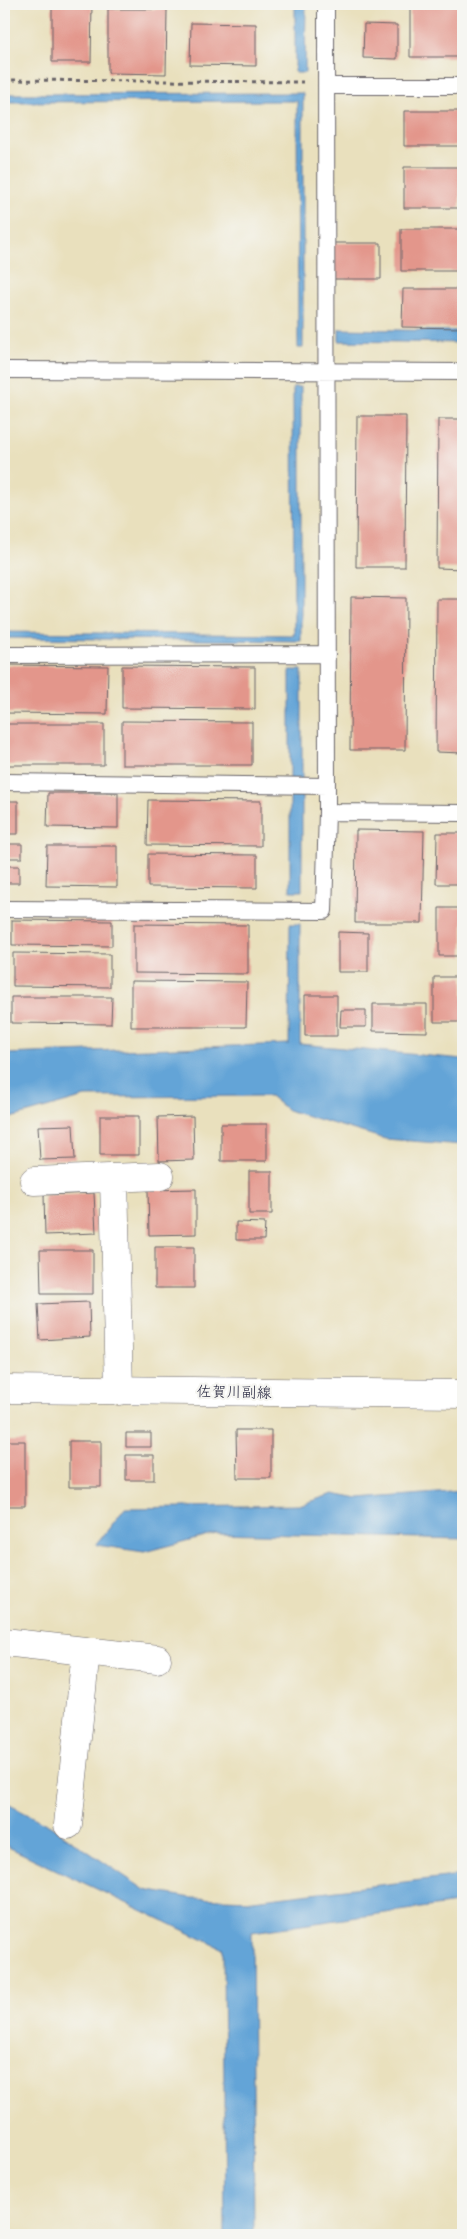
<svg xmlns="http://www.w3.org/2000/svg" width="467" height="2239" font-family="'Architects Daughter','Klee One',sans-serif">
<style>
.water{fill:#64a4d7;stroke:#436389}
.building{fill:#e3968b}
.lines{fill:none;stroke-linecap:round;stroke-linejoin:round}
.lane-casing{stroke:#686468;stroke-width:18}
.street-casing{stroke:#686468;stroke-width:29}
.primary-casing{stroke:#686468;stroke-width:29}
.path{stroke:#686468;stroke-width:3;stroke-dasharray:4 4;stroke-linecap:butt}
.lane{stroke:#fff;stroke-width:16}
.street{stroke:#fff;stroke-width:28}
.primary{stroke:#fff;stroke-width:28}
.labels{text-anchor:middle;stroke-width:4.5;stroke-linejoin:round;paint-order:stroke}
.street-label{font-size:15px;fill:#22223b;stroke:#f6f6f2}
</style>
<rect width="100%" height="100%" fill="#f6f6f2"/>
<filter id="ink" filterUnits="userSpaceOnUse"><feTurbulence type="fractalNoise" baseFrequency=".02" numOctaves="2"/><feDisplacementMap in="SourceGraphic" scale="10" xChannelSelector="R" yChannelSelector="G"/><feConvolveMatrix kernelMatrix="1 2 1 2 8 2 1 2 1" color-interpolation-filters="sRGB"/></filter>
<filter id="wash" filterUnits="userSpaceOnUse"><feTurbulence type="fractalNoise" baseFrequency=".0096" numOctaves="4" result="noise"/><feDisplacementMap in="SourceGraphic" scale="20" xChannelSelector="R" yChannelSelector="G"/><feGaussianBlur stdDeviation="1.12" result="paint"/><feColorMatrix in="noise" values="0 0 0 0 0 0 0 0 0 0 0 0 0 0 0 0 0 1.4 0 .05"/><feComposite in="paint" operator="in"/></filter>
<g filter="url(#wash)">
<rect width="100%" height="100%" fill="#e9e0bd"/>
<!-- water -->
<path class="water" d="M295,4h11l-1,69h-10z
M303,93v255h-5l-1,-247 -293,1v-8z
M339,329l124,2v12l-124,-2z
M293,387h8v254l-297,-3v-6l290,3z
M290,670h12v221h-12z
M290,924h10v120l163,15v86l-78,-6 -98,-29 -17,-14 -185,1 -81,23v-66l285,-10z
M463,1491v48l-247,-6 -72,19 -48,-7 29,-37 174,-3 34,-11 26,5z
M4,1802l46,24 95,64 47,8 61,2 210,-25v27l-211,30 2,303h-29l-2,-286 -219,-104z"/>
<g id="blocks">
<!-- building -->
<path class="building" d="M52,4h40l-1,58h-39z
M410,4h53v53h-53z
M108,9h59l-1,65 -58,-1z
M191,23l65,1v42l-66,-1z
M364,24l33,1v34l-34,-1z
M404,111h59v35h-59z
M404,167h56v41h-56z
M401,229h62v42h-62z
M333,243h48v36h-48z
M403,289h60v39l-61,-1z
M357,416h49l-1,151h-49z
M438,419h25v150l-26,-1z
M351,597l55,1 -1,152h-55z
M437,599h26v154l-27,-1z
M4,665l104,1 -1,48 -103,-1z
M122,666l133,1v42l-133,-1z
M122,721l130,1v43h-130z
M4,724h100v41h-100z
M48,793h70v35l-71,-1z
M148,800l113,1v45l-114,-1z
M4,801h14v33h-14z
M356,830l68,1 -2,92h-67z
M437,833h26v51h-27z
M4,844h18v14h-18z
M47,846h70v41l-71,-1z
M148,854l109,1v33l-109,-1z
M4,866h15v17h-15z
M439,908h24v48h-24z
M12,920l100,1v25l-100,-1z
M134,924l114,1v49l-114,-1z
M338,932l30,1v39h-30z
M13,953l97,1v33l-97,-1z
M434,977h29v45h-29z
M131,981l116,1 -1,45h-115z
M305,995h32v41h-32z
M11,997h101l-1,27 -100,-1z
M373,1004h54v28l-54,-1z
M341,1010h25v17h-26z
M100,1116h39v39h-39z
M193,1116l1,44 -35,1 -1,-44z
M221,1124h46v37h-46z
M73,1125l2,34 -35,1 -2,-34z
M249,1171h23v43h-23z
M196,1189v45l-47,1 -1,-45z
M94,1193l2,40 -51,2 -1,-40z
M236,1222l29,1 -1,17h-28z
M155,1247h39v41h-39z
M40,1250h53v44h-52z
M89,1302l1,35 -50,3 -2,-36z
M236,1430h35v48h-34z
M126,1433h25v14h-25z
M4,1441h21v65h-21z
M69,1441h32v46h-32z
M126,1455h28v25h-28z"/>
</g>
</g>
<g filter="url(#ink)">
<use href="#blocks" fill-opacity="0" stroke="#686468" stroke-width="1"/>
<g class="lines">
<defs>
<path id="lane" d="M326,86h137
M4,370l459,2
M4,655l323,-1
M4,782l323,4
M327,812l136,1
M4,909l320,2 3,-99 -1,-808"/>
<path id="street" d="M114,1178l5,213
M34,1181l126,-5
M4,1642l153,17
M68,1825l18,-174"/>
<path id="primary" d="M4,1389l459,5"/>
</defs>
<!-- lane casing -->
<use href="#lane" class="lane-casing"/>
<!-- street casing -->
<use href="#street" class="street-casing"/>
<!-- primary casing -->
<use href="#primary" class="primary-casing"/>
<!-- path -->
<path class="path" d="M4,80l299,2"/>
<!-- lane -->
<use href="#lane" class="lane"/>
<!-- street -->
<use href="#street" class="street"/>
<!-- primary -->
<use href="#primary" class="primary"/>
</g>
</g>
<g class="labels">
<!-- street labels -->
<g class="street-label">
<text transform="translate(234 1392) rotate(1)" y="5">佐賀川副線</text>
</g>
</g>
<!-- margin -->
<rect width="467" height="2239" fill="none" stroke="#f6f6f2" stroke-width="20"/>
</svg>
